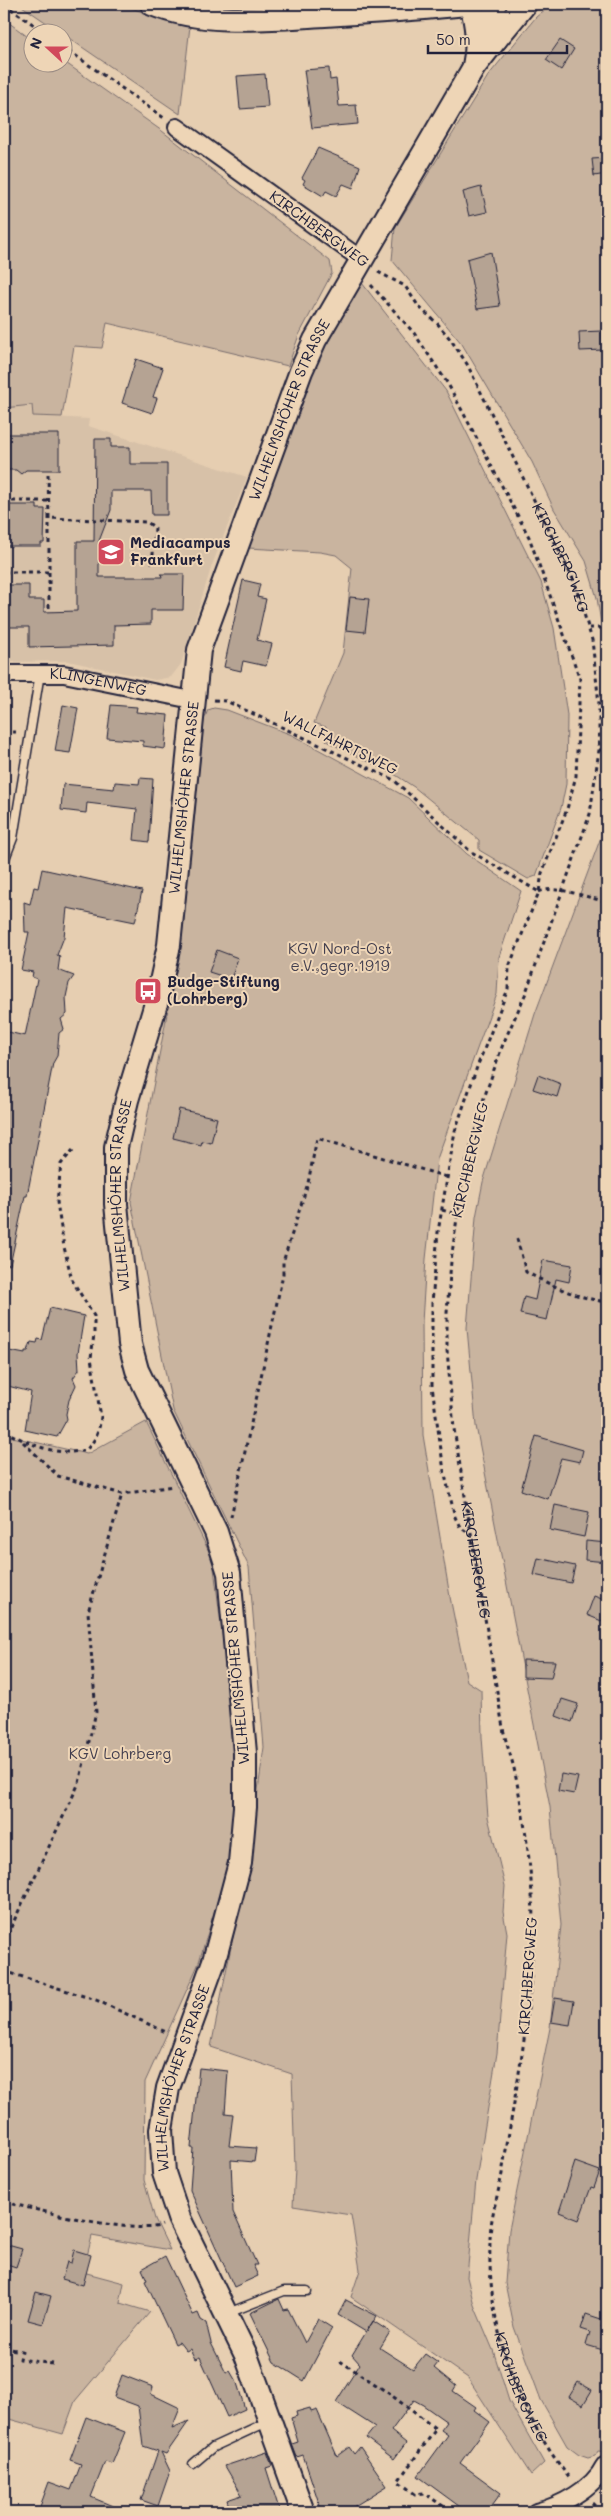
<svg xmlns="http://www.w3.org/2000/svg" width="611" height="2516" font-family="Mali,sans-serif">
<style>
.built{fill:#d7c1a8}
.green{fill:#c9b49f;stroke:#766b6d}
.building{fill:#b5a393;stroke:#22223b}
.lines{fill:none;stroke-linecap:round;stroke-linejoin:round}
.lane-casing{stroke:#22223b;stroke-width:11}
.street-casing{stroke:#22223b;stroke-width:20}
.secondary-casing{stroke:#22223b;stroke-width:26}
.path{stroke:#22223b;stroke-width:3;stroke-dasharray:4 4;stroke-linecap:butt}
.lane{stroke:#eed5b6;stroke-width:8}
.street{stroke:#eed5b6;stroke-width:16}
.secondary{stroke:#eed5b6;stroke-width:22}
.labels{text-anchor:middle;stroke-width:4;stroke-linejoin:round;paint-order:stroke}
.street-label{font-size:15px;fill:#22223b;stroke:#eed5b6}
.poi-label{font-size:15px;font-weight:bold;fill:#22223b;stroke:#eed5b6;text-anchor:start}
.park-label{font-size:15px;fill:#433f4f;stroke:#eed5b6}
</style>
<rect width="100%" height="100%" fill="#e6ceb1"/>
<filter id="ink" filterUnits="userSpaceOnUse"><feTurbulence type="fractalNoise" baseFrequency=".02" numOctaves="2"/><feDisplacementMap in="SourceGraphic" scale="10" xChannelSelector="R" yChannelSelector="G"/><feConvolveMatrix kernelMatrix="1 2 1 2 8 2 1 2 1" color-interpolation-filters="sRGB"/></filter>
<g filter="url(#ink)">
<!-- built -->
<path class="built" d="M32,405l1,11 56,3 -1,7 159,51 -35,88 -31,99 -10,13 -16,3 -87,-19 -64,1v-254z"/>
<!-- green -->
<path class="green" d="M19,4h103l40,16 28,6 -10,88z
M552,4h55v657l-10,-63 -11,-37 -32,-52 -22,-47 -70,-118 -70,-84 3,-32 93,-152 48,-59z
M4,19l28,21v22l31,-1 99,70 168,130 2,12 -33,62 -11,31 -181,-43 -5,25 -28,-2 -12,71 -29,-1 -1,-11 -28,3z
M362,283l84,108 95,191 13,46 13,87 -1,69 -5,24 -25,68 -8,3 -49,-29v-10l-65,-53 -20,-13 -62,-30 -6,-4v-13l-12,-4 29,-70 9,-85 -16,-13 -16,-3 -72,-4 50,-141 25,-61z
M214,708l13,2 65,25 116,63 59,56 54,37 -22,66 -2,37 -60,165 -11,100 -4,63 1,113 27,162 17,84 14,9 1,47 6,80 17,69 -2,26 4,21 -10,120 -21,127 -9,97 7,28 19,45 16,51 35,62 -13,12 -63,-97 -117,-81 9,-27 -9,-55 -58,-9 2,-38 -3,-94 -81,-27 37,-185 16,-115 -15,-180 -76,-157 -42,-208 51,-266 22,-216 4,-10z
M607,821v1631l-9,-1 -3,5 -7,2 -9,-3 -12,-9 -26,-46 -27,-73 -9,-44 4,-53 41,-202 11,-103 -11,-118 -74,-381 -9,-98 9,-111 7,-35 52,-168z
M146,1422l67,138 24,194 -8,109 -31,102 -53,117 -1,98 11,39 15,31 -78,-14 -9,36 41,11 -4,20 30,9 -75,89 -12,33 -54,-15 -5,19v-1003l83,19z"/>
<!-- building -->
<path class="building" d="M560,40l14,9 -13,21 -15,-10z
M329,68l1,12 6,-1 3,27 17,-1 2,19 -46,4 -8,-58z
M265,74l3,33 -28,2 -3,-33z
M318,148l42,18 -7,22 -10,-4 -7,12 -10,-5 -3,5 -20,-12 2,-4 -3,-2z
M607,158v16l-13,2 -2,-17z
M481,187l6,25 -18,4 -6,-24z
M491,252l9,54 -23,3 -10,-50z
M602,331l1,19 -23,1 -1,-19z
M136,359l27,9 -10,29 4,1 -5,15 -30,-10z
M4,434h55v36h-33l-5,4 -5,-4h-12z
M95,439h16v8h19v17h37v51h-15l-1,-24h-40v19l-12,31v36h63l-1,-3h23l-1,36h-32v14l-37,1v20l-85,2v-20h-25v-42h25v15h15v12l33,-1v-70h17z
M4,505h33v4h8l-1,34h-3v3h-37z
M243,580l17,4 -3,13 9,2 -9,41 15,4 -6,22 -23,-5 -2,10 -17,-4z
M350,597l19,2 -4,33 -19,-2z
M63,705l15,3 -8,45 -15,-2z
M111,705l26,2 -1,5 32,3 -3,34 -22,-3v-5l-36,-3z
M140,778l13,1 -4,63 -15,-2 3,-31 -50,-6 -1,10 -25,-3 2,-26 51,5 1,-7 24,2z
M42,869l100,22 -7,31 -68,-14 -3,29 -7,18 3,1 -2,14 16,6 -5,7 -3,14 1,17 -6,5 3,10 -5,4 -2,23 -4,7 -26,133h-2l-15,69 -6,-1v-233l21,5 12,-57 -5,-2 1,-5 -12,-2 8,-38h-4l-1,-30 6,2 4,-17 4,1z
M217,950l21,8 -7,21 -22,-7z
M538,1075l23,9 -4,13 -24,-8z
M179,1109l38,9 -6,25 -9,-2 -1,4 -28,-7z
M543,1260l29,5 -3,17 -13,-3 -9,41 -27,-6 4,-17 11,3z
M50,1308l34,8 -6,37 1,17 -6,8 3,7 -7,15 -3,14 1,5 -10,18 -32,-7 6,-38 -27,-7v-35l21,4v-3h3l3,-9 6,1 1,-4 4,1z
M536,1436l47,14 -3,12 -19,-4 -13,41 -27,-9z
M555,1505l34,7 -5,25 -34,-7z
M586,1541l21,2v19l-22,-2z
M538,1558l37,8 -4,17 -37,-8z
M594,1596l13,5v13l-3,8 -17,-7z
M523,1660l32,1 -4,17 -28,-1z
M562,1699l16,5 -6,18 -16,-6z
M561,1774l17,3 -4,17 -16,-3z
M555,1998l19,3 -4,24 -19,-3z
M199,2068l29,3 -3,42 8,1 -4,32 27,2 -2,14 -23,-2 2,52 24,53h-4l5,11 -24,11 -44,-97 3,-42h-2z
M575,2162l25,9 -6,17 -3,-1 -12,33 -20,-8z
M4,2244l18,5 -6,18 -12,-4z
M74,2250l17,5 -8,30 -21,-6 5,-17 4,1z
M165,2256l28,59 5,-2 3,7 5,3 5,20 15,30 4,-2 7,12 8,26 -18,8 -27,-60 -5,2 -5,-10 -4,2 -7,-9 -4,2 -30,-63 2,-1 -5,-11z
M36,2292l15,4 -8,28 -15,-4z
M279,2299l5,11 4,-1 17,34 13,-24 14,9 -28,53 -30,-19 -24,-49z
M346,2300l31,16 -11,16 -28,-17z
M586,2314l18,6 -3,7 6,2v7l-4,14 -17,-5 4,-13 -9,-3z
M373,2321l17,11 -10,16 33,21 12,-15 13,9 -4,5 22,18 -3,5 23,16 -2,3 16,12 -30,41 41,30 -14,19h-20l-49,-36 30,-41 -7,-5 6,-8 -24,-17 -9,-5 -23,31 15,12 -12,16 -28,-21 9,-11 -39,-25 24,-38 -8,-9z
M122,2375l31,12 -2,7 29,14 -8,20 17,-7 -23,33 -5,-2 9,19 -12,35 -17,-6 17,-49 -15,-5 -5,-40 -24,-9z
M578,2382l14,8 -9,15 -14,-8z
M310,2408l1,4 6,-2 20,46 12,-9 5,7 6,-7 27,39 -42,26h-23l-19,-57 -6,2 -5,-13 6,-2 -7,-24 6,-2 -1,-4z
M86,2417l39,15 -13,32 -7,-2 -14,35 36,15h-89l11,-30 22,8 10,-26 -11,-4z
M267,2452l5,14 -6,2 14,44h-49l-4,-12 15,-5 -17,-29z"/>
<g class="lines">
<defs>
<path id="lane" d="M4,861l9,-23 27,-165
M228,2313l56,-22h23
M193,2464l20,-17 54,-25"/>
<g id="street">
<path d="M177,127l185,133"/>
<path id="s2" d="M4,674h60l128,26"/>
<path d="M536,2512c24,-6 57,-23 68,-46"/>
</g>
<g id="secondary">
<path d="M152,4c54,22 116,14 173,11 47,-3 94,-6 141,-11"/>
<path d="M471,4c6,22 8,39 3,62"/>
<path d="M496,39l29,-35"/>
<path id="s3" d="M303,2512l-57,-157 -67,-137 -15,-45 -3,-43 7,-42 46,-127 26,-98 5,-56v-54l-16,-180 -13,-41 -79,-162 -7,-26 -14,-140v-57l11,-47 30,-100 12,-55 30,-295 102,-279 14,-31 159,-273 22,-28 -2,-35"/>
</g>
</defs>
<!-- lane casing -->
<use href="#lane" class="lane-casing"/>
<!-- street casing -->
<use href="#street" class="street-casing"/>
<!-- secondary casing -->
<use href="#secondary" class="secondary-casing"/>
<!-- path -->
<g class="path">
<path d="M4,4l40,28"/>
<path d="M62,46l102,72"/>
<path id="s1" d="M378,272l27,14 14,21 18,16 14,17 16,24 107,217 18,59 7,64v46l-9,64 -65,181 -22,49 -19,54 -21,77 -12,86 -4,52v37l7,79 49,299c3,16 9,30 12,45 13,63 21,127 17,190 -4,69 -18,137 -29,205 -4,25 -13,48 -13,73 -3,87 27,171 81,239"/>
<path d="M371,285l43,48 34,51 81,153 51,142 -4,97 -9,33 -25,64 -3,19 -30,75 -1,22 -31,78 -22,64 -17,101 -6,71v83l12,85 11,46 5,10 11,8"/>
<path d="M48,474l1,44 98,4 8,6 -3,39"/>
<path d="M4,501h45"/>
<path d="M4,572h46"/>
<path d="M49,608v-90"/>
<path d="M589,628h18"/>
<path d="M214,700l12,1 168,79 76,71 69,41"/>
<path d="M4,732h13"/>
<path d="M599,750h8"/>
<path d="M539,892c15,-8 50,6 68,10"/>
<path d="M442,1210l14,4"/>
<path d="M517,1239l9,33c27,14 51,26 81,30"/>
<path d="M4,1431c27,13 51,26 82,19 10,-10 13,-19 15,-33l-10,-59 3,-24v-18l-22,-36 -8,-33 -7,-45 4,-38 12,-14"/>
<path d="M23,1442l35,34 64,18 51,-8"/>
<path d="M231,1517l52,-243v-12l25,-79 9,-45 130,39"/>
<path d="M4,1942l75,-159 17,-71 -8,-100 34,-118"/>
<path d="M4,1971l92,29 72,33"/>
<path d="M4,2202c31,7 133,34 158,23"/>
<path d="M4,2348l18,3 -2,8 33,5"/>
<path d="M340,2361l47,31 49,37 -38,52 17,13 9,-1 28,19"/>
<path d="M592,2503l9,9"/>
</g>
<!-- lane -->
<use href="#lane" class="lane"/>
<!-- street -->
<use href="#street" class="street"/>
<!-- secondary -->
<use href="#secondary" class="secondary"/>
</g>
</g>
<!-- icons -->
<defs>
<symbol id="school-square" viewBox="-11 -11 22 22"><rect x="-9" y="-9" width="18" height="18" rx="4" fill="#d1495b" stroke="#eed5b6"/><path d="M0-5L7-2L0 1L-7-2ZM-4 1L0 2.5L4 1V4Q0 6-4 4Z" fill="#fff"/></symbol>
<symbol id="bus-square" viewBox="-11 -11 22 22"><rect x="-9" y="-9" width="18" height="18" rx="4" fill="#d1495b" stroke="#eed5b6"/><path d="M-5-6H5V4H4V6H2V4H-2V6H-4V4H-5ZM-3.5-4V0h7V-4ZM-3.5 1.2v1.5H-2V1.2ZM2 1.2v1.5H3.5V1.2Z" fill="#fff"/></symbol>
</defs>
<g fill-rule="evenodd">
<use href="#school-square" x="95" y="536" width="32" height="32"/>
<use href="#bus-square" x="132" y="975" width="32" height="32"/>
</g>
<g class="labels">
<!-- street labels -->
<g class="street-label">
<text transform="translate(319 229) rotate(36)" y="5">KIRCHBERGWEG</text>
<text dy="5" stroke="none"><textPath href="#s3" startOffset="2190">WILHELMSHÖHER STRASSE</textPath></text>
<text dy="5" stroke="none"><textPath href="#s1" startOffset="346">KIRCHBERGWEG</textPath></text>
<text dy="5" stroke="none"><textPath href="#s2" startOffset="95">KLINGENWEG</textPath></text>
<text transform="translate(340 743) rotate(26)" y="5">WALLFAHRTSWEG</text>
<text dy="5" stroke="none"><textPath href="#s3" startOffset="1785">WILHELMSHÖHER STRASSE</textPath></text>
<text transform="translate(470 1160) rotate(-77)" y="5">KIRCHBERGWEG</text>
<text dy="5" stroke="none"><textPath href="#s3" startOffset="1380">WILHELMSHÖHER STRASSE</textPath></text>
<text dy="5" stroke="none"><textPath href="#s1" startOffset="1381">KIRCHBERGWEG</textPath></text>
<text transform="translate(236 1668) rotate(-95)" y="5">WILHELMSHÖHER STRASSE</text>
<text transform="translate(528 1976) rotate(-86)" y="5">KIRCHBERGWEG</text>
<text dy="5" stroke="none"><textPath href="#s3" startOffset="465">WILHELMSHÖHER STRASSE</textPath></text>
<text dy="5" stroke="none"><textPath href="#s1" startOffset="2221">KIRCHBERGWEG</textPath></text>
</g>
<!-- poi labels -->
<g class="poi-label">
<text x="130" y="548">Mediacampus<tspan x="130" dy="17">Frankfurt</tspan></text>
<text x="167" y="987">Budge-Stiftung<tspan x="167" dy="17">(Lohrberg)</tspan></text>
</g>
<!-- park labels -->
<g class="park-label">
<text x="340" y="954">KGV Nord-Ost<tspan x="340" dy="17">e.V.,gegr.1919</tspan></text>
<text x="120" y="1759">KGV Lohrberg</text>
</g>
</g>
<!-- margin -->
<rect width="611" height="2516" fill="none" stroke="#eed5b6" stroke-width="20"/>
<rect x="10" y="10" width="591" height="2496" fill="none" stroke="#22223b" stroke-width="2" filter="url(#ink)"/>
<!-- north arrow -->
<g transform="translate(48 48) rotate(291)"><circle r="24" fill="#eed5b6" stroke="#9c8d85"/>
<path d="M0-4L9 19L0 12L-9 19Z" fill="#d1495b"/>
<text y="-8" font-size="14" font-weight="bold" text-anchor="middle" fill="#22223b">N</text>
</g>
<!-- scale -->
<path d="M428 45v8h139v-8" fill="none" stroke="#22223b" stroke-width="2.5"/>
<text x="436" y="45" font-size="15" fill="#22223b" stroke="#eed5b6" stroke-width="4" paint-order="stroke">50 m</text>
</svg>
